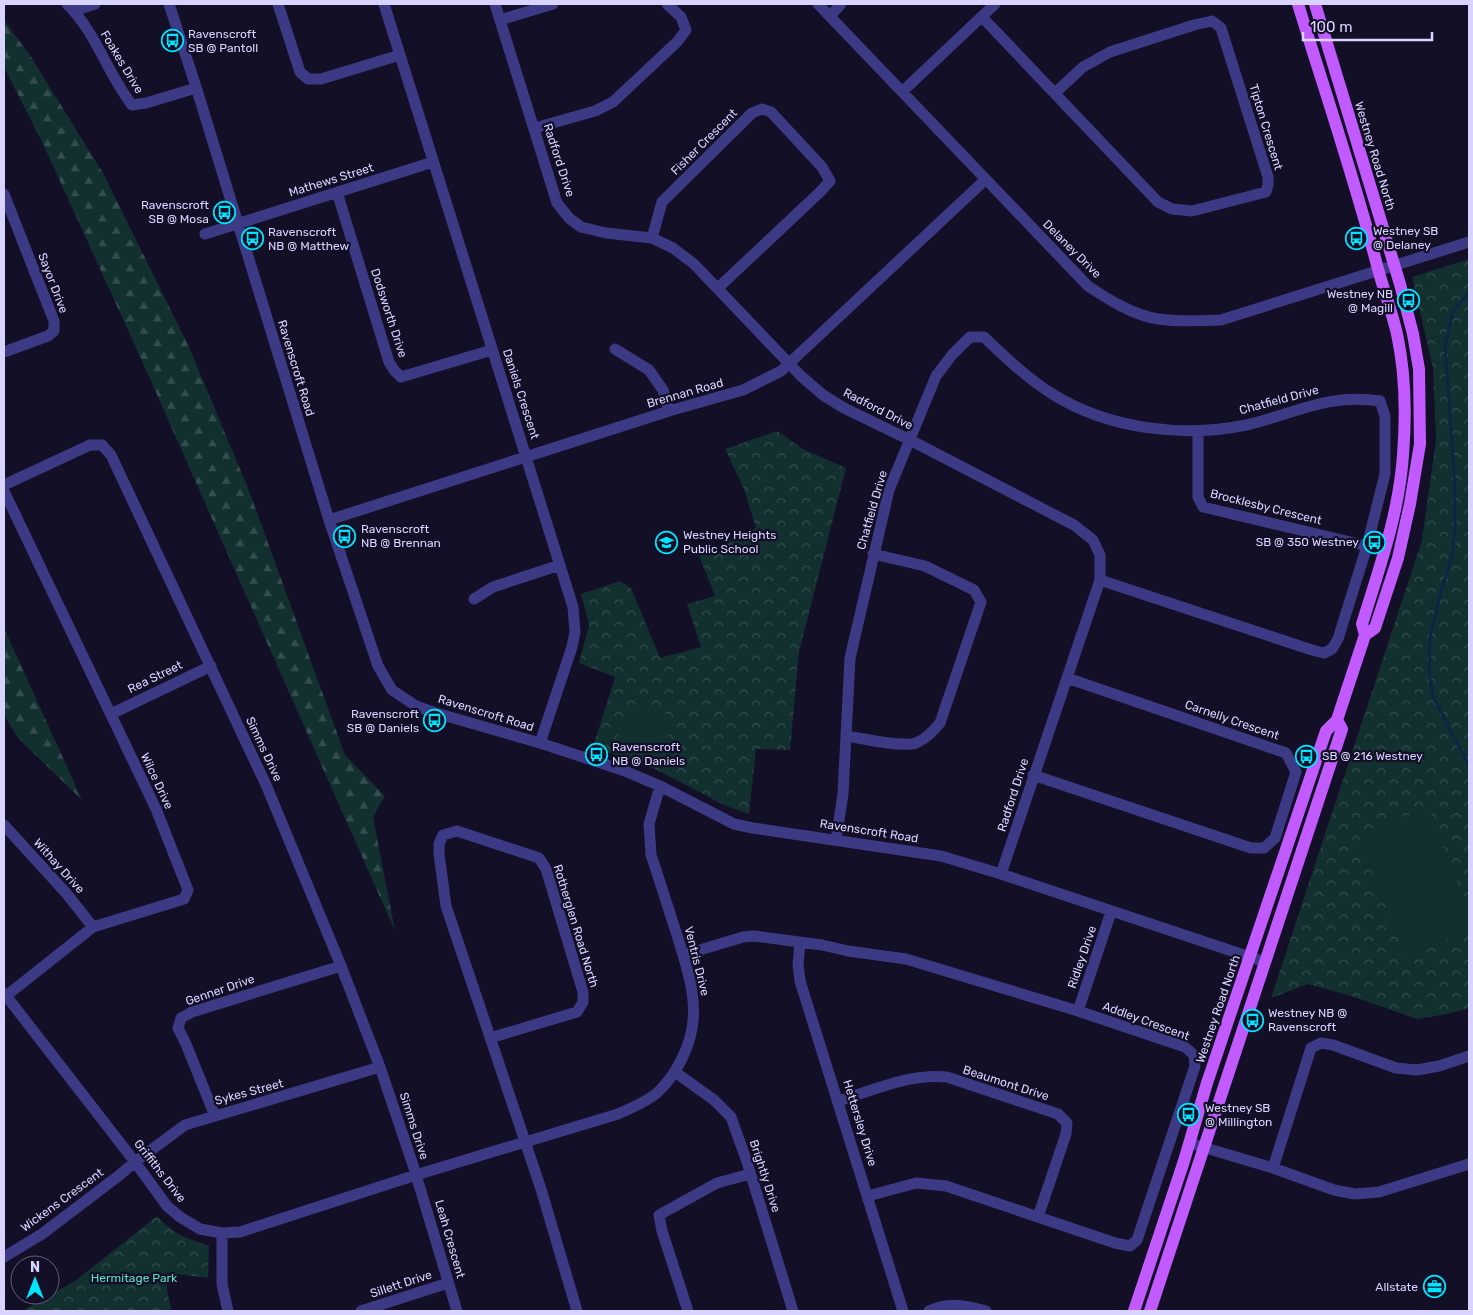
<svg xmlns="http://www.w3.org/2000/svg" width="1473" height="1315" font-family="Rubik,sans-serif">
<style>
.forest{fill:url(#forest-firs)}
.park{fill:url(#park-crowns)}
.pitch{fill:#12302f}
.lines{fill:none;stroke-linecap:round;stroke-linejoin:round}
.stream{stroke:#0c2248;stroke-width:2.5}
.minor{stroke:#3d3a85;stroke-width:11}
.major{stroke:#c25bff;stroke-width:12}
.labels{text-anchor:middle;stroke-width:4.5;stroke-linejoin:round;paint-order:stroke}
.poi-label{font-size:12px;fill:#d9d4ff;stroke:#130f26;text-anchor:start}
.street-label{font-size:12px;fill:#d9d4ff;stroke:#130f26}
.park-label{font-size:12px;fill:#5fe0c0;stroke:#130f26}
</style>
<defs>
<pattern id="forest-firs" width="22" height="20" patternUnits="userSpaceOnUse" patternTransform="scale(1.25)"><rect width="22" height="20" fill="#12302f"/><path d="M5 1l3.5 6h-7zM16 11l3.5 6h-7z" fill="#344d4e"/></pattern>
<pattern id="park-crowns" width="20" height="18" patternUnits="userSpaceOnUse" patternTransform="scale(1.25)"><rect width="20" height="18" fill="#12302f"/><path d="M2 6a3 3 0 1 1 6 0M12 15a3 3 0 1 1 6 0" fill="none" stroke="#344d4e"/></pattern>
</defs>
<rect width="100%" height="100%" fill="#130f26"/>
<!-- forest -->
<path class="forest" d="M4,20l27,37 72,116 86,174 59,141 97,267 40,41 -12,21 22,114 -253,-570 -99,-217 -39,-77z
M4,628l78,172 -64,-62 -14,-23z"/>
<!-- park -->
<path class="park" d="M1469,259v749l-22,6 -30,5 -66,-23 -43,-12 -37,14 151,-458 14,-100 -3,-72 -21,-91z
M777,431l26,18 43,19 -47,184 -9,98 -34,-1 -7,65 -23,-8 -71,-37 -62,-22 22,-70 -36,-14 10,-38 -8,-31 39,-13 11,7 29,70 41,-11 -14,-43 28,-8 -16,-40 57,-28 -12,-39 -19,-40z
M157,1216c18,19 29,22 52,30l-1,32 -41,-5v18l5,20h-150l53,-30z"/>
<!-- pitch -->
<path class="pitch" d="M635,708h16l14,4 4,11 -1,18 -10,14 -23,-2 -18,-14 8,-24z
M1429,808l40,106v18l-65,24 -46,-122z"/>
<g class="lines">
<!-- stream -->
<path class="stream" d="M1469,293l-16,18 -8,35 9,126 1,48 -2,33 -11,35 -12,49 -1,35 4,25 36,69"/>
<!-- minor -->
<path class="minor" d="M67,4c29,28 40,69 65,101l14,-2 50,-15
M169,4l28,86 132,430 49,146 14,24 24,16 20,7 104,30 85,28 35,15 74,38 19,4 188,28 60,18 264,88
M278,4l22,68 8,7h13l79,-24
M384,4l189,603 2,25 -3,15 -32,96
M495,4l62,199 12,15 12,9 25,6 46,5 21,10 21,16 107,112 22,19 21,13 66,32 164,85 19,15 7,15v25l-99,294
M818,4l270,282c21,14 45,29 70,33 21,3 42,2 63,1l248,-78
M74,11l21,-7
M830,16l11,-12
M982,17l176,185 14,7 20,2 74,-19 2,-7v-8l-47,-149 -9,-7 -18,4 -84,27 -27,15 -28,26
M500,20l53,-16
M903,91l92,-87
M535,128l60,-17 18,-9 64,-60 9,-12 -5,-13 -14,-13
M337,192l52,170 5,8 7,7 91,-27
M4,194l50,127v10l-6,5 -44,16
M205,234l228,-72
M652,238l10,-36 90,-89 10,-4 9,3 51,55 8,14 -10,11 -102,96
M615,349l34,21 14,20 6,21
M1198,431v66l5,10 164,39
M4,485l86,-40h12l9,10 156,332 74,179 39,101 33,98 44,146
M4,491l152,318 32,81 -4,9 -91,28 -87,69
M329,520l340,-109 74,-21 38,-19 204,-191
M474,599l19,-12 67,-22
M111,714l100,-48
M846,736c15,2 57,12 70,7 10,-4 16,-11 24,-20l41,-121 -7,-12 -49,-24 -52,-12
M1033,775l218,73h13l11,-10 21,-66 -10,-19 -219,-75
M4,825l62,68 27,34
M836,840l7,-46 7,-136 39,-168 47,-114 16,-21 18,-18h14c22,21 44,42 70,58 55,34 130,43 192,30 48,-11 82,-32 134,-24l5,15v58l-18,72 -29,93 -6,10 -8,4 -12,-3 -212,-70
M800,943l-2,22 2,16 103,330
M683,955l60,-18 11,-1 68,9 26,6 58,8 172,52 107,36 9,8 1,11 -58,174 -7,6 -15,-3 -169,-57 -30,-3 -48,13
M4,993l131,169 32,44 13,11 20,12 22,4 18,-1 176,-57 202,-61c13,-6 29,-12 40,-22 18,-17 33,-46 35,-71 3,-29 -8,-59 -16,-86 -9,-27 -17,-54 -26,-80l-2,-31 11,-38
M1078,1011l33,-99
M490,1038l87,-26 6,-10v-10l-37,-123 -7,-11 -82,-27 -14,4 -4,9v10l7,52 95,283 36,122
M675,1072l39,28 17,17 16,45 46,149
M838,1101c36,-11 72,-28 109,-24l111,37 9,9 -1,11 -28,83
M215,1116l-29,-72 -8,-16 3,-10 11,-6 149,-46
M1189,1143l84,25 61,22 21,4 24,-2 90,-28
M1273,1168l38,-120 10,-5 12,2 63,23 21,2 22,-4 30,-10
M222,1233v51l6,27
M4,1257l38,-23 75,-57 18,-15 50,-37 195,-58
M361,1311l87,-28
M688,1311l-26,-80 -3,-16 58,-32 33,-9
M929,1311c19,-9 37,-6 57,0"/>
<!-- major -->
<path class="major" d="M1298,4c27,88 57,176 80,265 6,22 14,43 19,65 8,37 9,83 6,121 -4,59 -24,114 -41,169l3,11
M1134,1311l50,-150 23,-78 119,-352 11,-11 28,-85 10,-7 23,-70 12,-54 10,-60 -1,-75 -6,-35 -13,-50 -85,-280
M1150,1311l192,-582 -5,-9"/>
</g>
<!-- icons -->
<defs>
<symbol id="bus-ring" viewBox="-11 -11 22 22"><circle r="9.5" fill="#130f26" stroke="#00e5ff" stroke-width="1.5"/><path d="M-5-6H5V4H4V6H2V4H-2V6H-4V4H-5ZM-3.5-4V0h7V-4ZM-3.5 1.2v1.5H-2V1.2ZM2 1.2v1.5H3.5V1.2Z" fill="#00e5ff"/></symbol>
<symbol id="school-ring" viewBox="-11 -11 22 22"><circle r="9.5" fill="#130f26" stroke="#00e5ff" stroke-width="1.5"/><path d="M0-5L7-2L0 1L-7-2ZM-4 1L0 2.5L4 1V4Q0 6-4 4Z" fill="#00e5ff"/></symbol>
<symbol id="office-ring" viewBox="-11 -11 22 22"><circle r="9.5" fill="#130f26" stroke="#00e5ff" stroke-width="1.5"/><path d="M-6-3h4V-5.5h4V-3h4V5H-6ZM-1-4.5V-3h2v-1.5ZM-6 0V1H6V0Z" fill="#00e5ff"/></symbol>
</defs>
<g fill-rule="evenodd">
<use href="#bus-ring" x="160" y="28" width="25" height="25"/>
<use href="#bus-ring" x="212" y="200" width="25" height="25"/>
<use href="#bus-ring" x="1344" y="226" width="25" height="25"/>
<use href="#bus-ring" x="240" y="226" width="25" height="25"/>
<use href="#bus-ring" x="1396" y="288" width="25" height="25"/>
<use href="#bus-ring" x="332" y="524" width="25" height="25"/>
<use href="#school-ring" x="654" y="530" width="25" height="25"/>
<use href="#bus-ring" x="1362" y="530" width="25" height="25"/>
<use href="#bus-ring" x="422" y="708" width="25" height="25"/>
<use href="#bus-ring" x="584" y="742" width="25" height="25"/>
<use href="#bus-ring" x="1294" y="744" width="25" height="25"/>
<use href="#bus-ring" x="1240" y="1008" width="25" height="25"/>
<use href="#bus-ring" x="1176" y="1102" width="25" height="25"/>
<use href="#office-ring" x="1422" y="1274" width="25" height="25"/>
</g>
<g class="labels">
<!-- poi labels -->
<g class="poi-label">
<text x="188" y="38">Ravenscroft<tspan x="188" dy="14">SB @ Pantoll</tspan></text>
<text x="209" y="209" text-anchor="end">Ravenscroft<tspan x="209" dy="14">SB @ Mosa</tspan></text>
<text x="1373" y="235">Westney SB<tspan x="1373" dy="14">@ Delaney</tspan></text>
<text x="268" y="236">Ravenscroft<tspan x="268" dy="14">NB @ Matthew</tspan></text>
<text x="1393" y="298" text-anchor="end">Westney NB<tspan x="1393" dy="14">@ Magill</tspan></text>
<text x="361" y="533">Ravenscroft<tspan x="361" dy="14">NB @ Brennan</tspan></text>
<text x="683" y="539">Westney Heights<tspan x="683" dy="14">Public School</tspan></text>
<text x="1359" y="546" text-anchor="end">SB @ 350 Westney</text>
<text x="419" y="718" text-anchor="end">Ravenscroft<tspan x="419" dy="14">SB @ Daniels</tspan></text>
<text x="612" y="751">Ravenscroft<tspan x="612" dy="14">NB @ Daniels</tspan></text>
<text x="1322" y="760">SB @ 216 Westney</text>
<text x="1268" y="1017">Westney NB @<tspan x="1268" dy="14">Ravenscroft</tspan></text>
<text x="1205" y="1112">Westney SB<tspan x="1205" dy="14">@ Millington</tspan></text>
<text x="1418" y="1291" text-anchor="end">Allstate</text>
</g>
<!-- street labels -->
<g class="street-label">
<text transform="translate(122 62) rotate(59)" y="4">Foakes Drive</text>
<text transform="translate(1266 127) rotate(73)" y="4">Tipton Crescent</text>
<text transform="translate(704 142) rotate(-45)" y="4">Fisher Crescent</text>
<text transform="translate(1375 156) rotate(73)" y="4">Westney Road North</text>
<text transform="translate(559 160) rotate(72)" y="4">Radford Drive</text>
<text transform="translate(331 180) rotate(-17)" y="4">Mathews Street</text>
<text transform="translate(1072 249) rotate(45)" y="4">Delaney Drive</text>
<text transform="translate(53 283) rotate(69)" y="4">Sayor Drive</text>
<text transform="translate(389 313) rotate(72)" y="4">Dodsworth Drive</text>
<text transform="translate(296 368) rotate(73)" y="4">Ravenscroft Road</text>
<text transform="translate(685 393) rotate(-16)" y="4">Brennan Road</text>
<text transform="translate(521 394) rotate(72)" y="4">Daniels Crescent</text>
<text transform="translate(1279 400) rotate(-15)" y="4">Chatfield Drive</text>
<text transform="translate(878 409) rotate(27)" y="4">Radford Drive</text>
<text transform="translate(1266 507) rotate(14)" y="4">Brocklesby Crescent</text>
<text transform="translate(872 510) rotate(-74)" y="4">Chatfield Drive</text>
<text transform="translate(155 677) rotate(-26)" y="4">Rea Street</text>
<text transform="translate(486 713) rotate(17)" y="4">Ravenscroft Road</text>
<text transform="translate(1232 720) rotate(19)" y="4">Carnelly Crescent</text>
<text transform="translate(264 749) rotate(65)" y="4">Simms Drive</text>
<text transform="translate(157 781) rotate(65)" y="4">Wilce Drive</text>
<text transform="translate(1013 795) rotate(-72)" y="4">Radford Drive</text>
<text transform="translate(869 831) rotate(9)" y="4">Ravenscroft Road</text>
<text transform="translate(59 866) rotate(48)" y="4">Withay Drive</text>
<text transform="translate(576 926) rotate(73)" y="4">Rotherglen Road North</text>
<text transform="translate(1082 957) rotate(-71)" y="4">Ridley Drive</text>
<text transform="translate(697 961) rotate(76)" y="4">Ventris Drive</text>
<text transform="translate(220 990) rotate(-19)" y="4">Genner Drive</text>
<text transform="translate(1218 1009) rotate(-71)" y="4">Westney Road North</text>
<text transform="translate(1146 1021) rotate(20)" y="4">Addley Crescent</text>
<text transform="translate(1006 1083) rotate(18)" y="4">Beaumont Drive</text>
<text transform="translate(249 1092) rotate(-15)" y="4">Sykes Street</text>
<text transform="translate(860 1123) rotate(73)" y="4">Hettersley Drive</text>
<text transform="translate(414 1126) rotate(72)" y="4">Simms Drive</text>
<text transform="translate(160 1171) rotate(52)" y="4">Griffiths Drive</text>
<text transform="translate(765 1176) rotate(72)" y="4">Brightly Drive</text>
<text transform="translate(62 1200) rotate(-36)" y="4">Wickens Crescent</text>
<text transform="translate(450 1239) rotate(74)" y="4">Leah Crescent</text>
<text transform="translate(401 1284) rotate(-18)" y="4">Sillett Drive</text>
</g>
<!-- park labels -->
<g class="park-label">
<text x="134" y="1282">Hermitage Park</text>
</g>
</g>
<!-- border -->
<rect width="1473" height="1315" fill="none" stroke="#d9d4ff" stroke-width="10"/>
<!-- north arrow -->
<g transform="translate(35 1280)"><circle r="24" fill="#130f26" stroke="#625e7d"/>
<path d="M0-4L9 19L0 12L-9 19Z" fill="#00e5ff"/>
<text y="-8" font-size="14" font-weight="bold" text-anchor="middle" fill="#d9d4ff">N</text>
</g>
<!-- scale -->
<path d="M1303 32v8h129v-8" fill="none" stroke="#d9d4ff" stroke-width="2.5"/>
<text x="1310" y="32" font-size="15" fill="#d9d4ff" stroke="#130f26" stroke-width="4" paint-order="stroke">100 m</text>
</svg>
